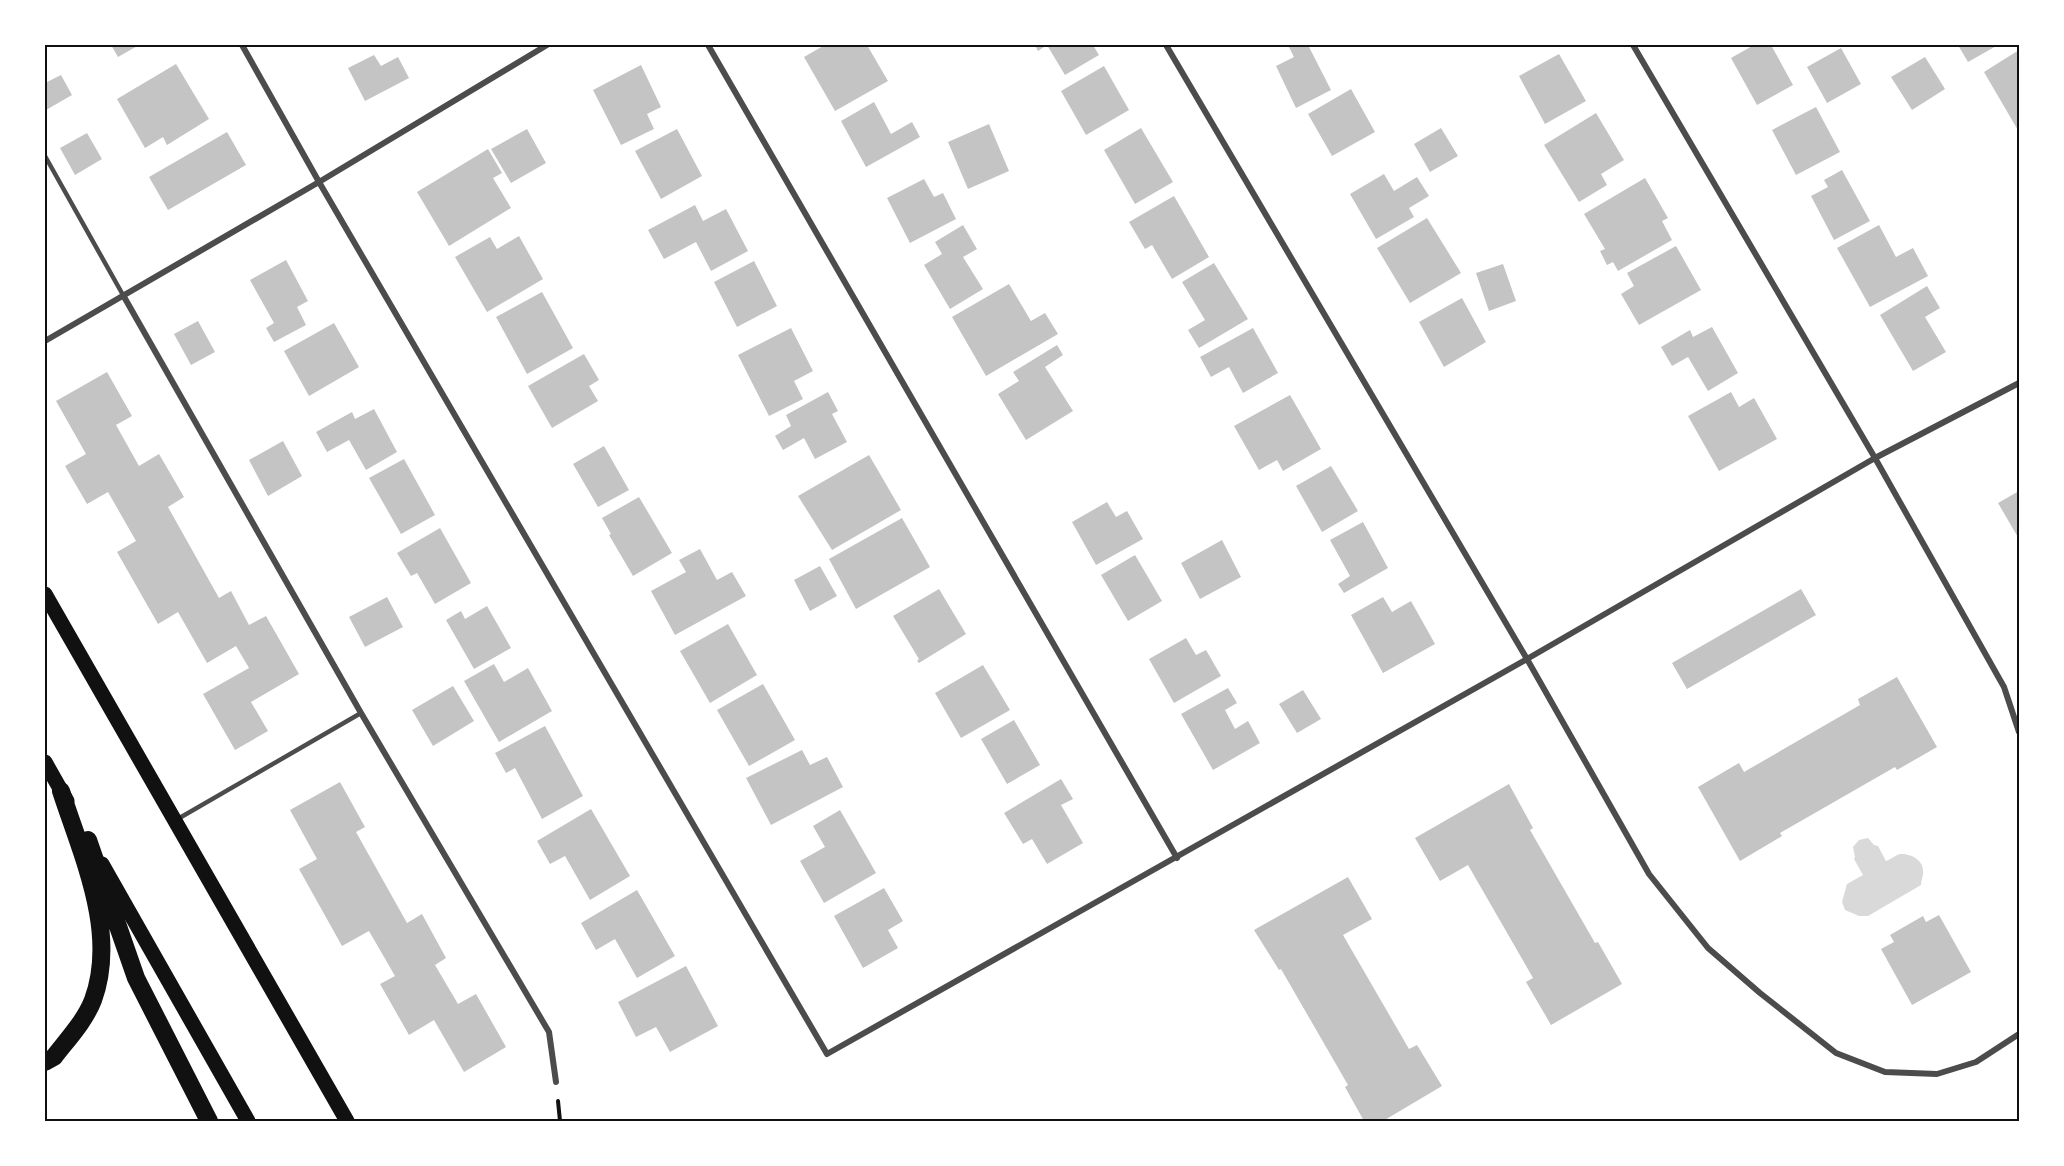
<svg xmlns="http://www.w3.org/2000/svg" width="2064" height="1166" font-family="'IBM Plex Sans',sans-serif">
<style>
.water{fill:#d9d9d9}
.building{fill:#c4c4c4}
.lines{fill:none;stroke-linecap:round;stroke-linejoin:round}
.path{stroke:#111;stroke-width:4}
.service{stroke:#4c4c4c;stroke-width:4.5}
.minor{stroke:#4c4c4c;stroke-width:6}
.primary{stroke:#111;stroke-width:15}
.motorway{stroke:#111;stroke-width:18}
.neatline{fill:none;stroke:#111;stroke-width:2}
</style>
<rect width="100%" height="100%" fill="#fff"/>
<!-- water -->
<path class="water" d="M1868,838l6,7 4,1 8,15c5,-2 10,-6 14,-7 10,-1 23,6 23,16 1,5 -2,10 -2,15l-53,31h-9l-14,-6 -3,-8 5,-18 16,-9 -9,-16 1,-2 -2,-10 6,-7z"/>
<!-- building -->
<path class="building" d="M111,45h28l-21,12z
M825,45h42l21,36 -53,30 -31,-54z
M1035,45h58l6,10 -34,20 -18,-30 -9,6z
M1292,45h16l23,45 -35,18 -20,-42 18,-9 -5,-10z
M1754,45h17l22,40 -36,20 -26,-47z
M1958,45h40l-30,17z
M1841,48l20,36 -34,19 -20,-36z
M2019,50v82l-35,-60z
M1559,54l27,47 -41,23 -26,-48z
M374,55l7,11 17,-9 11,21 -44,23 -17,-33z
M1925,57l20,32 -33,21 -21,-33z
M176,64l33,55 -42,26 -4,-8 -18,11 -28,-49z
M641,65l20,42 -14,7 7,15 -33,16 -28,-55z
M1104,66l25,44 -43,25 -25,-44z
M61,75l11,20 -26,15 -1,-27z
M1351,89l24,43 -43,24 -24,-42z
M874,102l17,32 21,-12 8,15 -54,30 -25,-46z
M1816,107l24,45 -44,23 -24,-45z
M1596,113l28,47 -23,14 6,11 -28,17 -35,-57z
M989,124l20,47 -41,18 -20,-47z
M1141,128l32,54 -38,22 -31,-54z
M1441,128l17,28 -28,16 -16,-28z
M527,129l19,34 -35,20 -20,-34z
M677,129l25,47 -41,23 -26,-48z
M227,132l19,33 -78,45 -19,-33z
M87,133l15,26 -27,16 -15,-27z
M488,149l14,24 -9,5 18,30 -62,38 -32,-54z
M1842,170l28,51 -36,19 -23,-44 17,-9 -4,-7z
M1384,174l10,17 23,-14 12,19 -20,12 5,9 -38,22 -26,-45z
M1645,178l23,40 -6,3 10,19 -54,31 -5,-9 -6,3 -7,-14 5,-2 -21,-35z
M924,179l10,18 9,-4 13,26 -46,24 -23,-45z
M1174,196l35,61 -37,22 -20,-34 -7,4 -16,-27z
M695,205l8,16 23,-12 22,42 -37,20 -15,-29 -32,17 -16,-29z
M1427,218l34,55 -51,30 -33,-55z
M963,225l14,24 -14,8 20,32 -33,20 -26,-44 18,-11 -7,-12z
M1879,225l17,32 17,-9 15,28 -58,31 -33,-59z
M519,236l24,43 -56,33 -32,-55 35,-20 7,12z
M1676,246l25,44 -62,35 -18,-31 13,-8 -7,-13z
M286,260l22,41 -11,6 9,18 -32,17 -8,-14 8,-5 -24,-43z
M754,261l23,45 -40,21 -23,-45z
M1214,263l34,56 -49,29 -11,-18 17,-10 -23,-38z
M1503,264l13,37 -27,10 -13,-38z
M1009,284l22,37 14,-8 13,21 -72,42 -34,-59z
M1927,286l13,22 -15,9 21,35 -33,19 -33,-56z
M542,292l31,56 -46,26 -31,-57z
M1462,298l24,44 -42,25 -25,-45z
M198,321l17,31 -24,13 -17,-31z
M334,323l25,44 -50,29 -25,-45z
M1712,327l26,46 -30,18 -20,-34 -16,9 -11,-19 29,-17 3,7z
M791,328l22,43 -19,10 9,18 -34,17 -31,-61z
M1253,328l25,45 -35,20 -14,-26 -18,10 -11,-20z
M1057,345l6,10 -18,12 28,44 -47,29 -28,-46 21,-13 -6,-9z
M584,354l15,26 -10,6 9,15 -46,27 -24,-42z
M107,372l25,44 -16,9 23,41 20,-12 25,43 -16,10 51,91 12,-7 18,34 17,-9 33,58 -48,28 17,29 -33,19 -32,-56 46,-26 -13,-22 -29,17 -29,-51 -20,12 -41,-72 19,-11 -28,-49 -21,12 -22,-38 21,-12 -30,-53z
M828,392l10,19 -6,3 15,28 -32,17 -11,-21 -21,12 -8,-14 16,-10 -5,-11z
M1731,392l8,15 15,-9 23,41 -58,32 -31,-55z
M1290,395l31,54 -38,22 -6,-11 -18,10 -25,-44z
M374,409l23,43 -31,18 -17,-30 -22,12 -11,-20 36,-20 3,7z
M283,441l19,35 -34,20 -19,-36z
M604,446l25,44 -31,17 -25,-43z
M869,455l32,55 -69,40 -34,-54z
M404,459l31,56 -34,19 -32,-56z
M1331,466l27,45 -36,21 -26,-46z
M2019,491v48l-21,-36z
M639,497l33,56 -39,23 -24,-41 2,-1 -9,-16z
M1107,502l9,15 11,-6 16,28 -47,26 -24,-43z
M902,518l28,49 -74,42 -27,-50z
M1363,522l25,46 -44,25 -6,-9 12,-8 -20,-36z
M440,528l31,55 -36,21 -18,-31 -6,3 -14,-23z
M1222,540l19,37 -41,22 -19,-36z
M700,549l17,31 15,-8 14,24 -71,39 -24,-44 35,-19 -7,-12z
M1135,555l27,46 -34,20 -27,-46z
M820,566l17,30 -27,15 -16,-31z
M939,589l27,45 -47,29 -2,-2 2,-2 -26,-43z
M1801,589l15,26 -129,74 -15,-26z
M387,597l16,30 -38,20 -16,-30z
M1383,597l9,15 19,-11 24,43 -52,29 -32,-58z
M487,606l24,42 -37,21 -28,-49 15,-9 4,8z
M728,624l29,51 -47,28 -30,-52z
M1186,638l10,17 10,-5 15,26 -47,27 -25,-44z
M494,664l10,18 24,-14 24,43 -53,31 -35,-61z
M983,665l27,45 -49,28 -26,-45z
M1897,677l40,70 -40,23 -2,-3 -115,66 2,3 -42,25 -42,-74 41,-24 5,9 116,-67 -2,-6z
M763,684l32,56 -46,26 -32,-56z
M453,686l21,35 -41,25 -21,-36z
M1228,688l9,15 -12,7 10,19 13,-8 12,22 -47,27 -32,-56z
M1303,690l18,29 -24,14 -18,-29z
M1014,720l26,45 -33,19 -26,-45z
M545,726l38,70 -41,23 -27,-51 -9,5 -11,-20z
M802,750l8,15 17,-8 16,30 -72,38 -25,-47z
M1061,779l12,20 -12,6 22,38 -36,21 -15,-25 -9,5 -19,-31z
M340,782l25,45 -9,5 51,91 15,-9 24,44 -11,7 23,39 18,-10 30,53 -42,25 -30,-52 -25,15 -29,-51 15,-8 -26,-45 -27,15 -43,-77 18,-10 -27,-49z
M1509,784l24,44 -3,2 65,113 3,-1 24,42 -71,41 -25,-43 7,-4 -65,-113 -28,16 -25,-43z
M591,809l39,67 -40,24 -25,-44 -15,8 -13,-23z
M840,810l36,63 -52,30 -24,-42 25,-14 -12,-21z
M1348,877l24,42 -29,16 66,114 8,-4 25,41 -59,35h-19l-19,-34 3,-2 -67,-116 -2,1 -25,-40z
M884,888l19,33 -15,9 10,18 -35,20 -29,-52z
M637,890l38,66 -38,22 -22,-39 -19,11 -15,-27z
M1939,915l32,57 -59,33 -31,-56 13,-7 -4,-7 33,-19 3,6z
M686,966l32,60 -48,26 -14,-25 -20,10 -18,-35z"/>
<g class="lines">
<!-- path -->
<path class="path" d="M558,1101l2,20"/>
<!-- service -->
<path class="service" d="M45,156l78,139
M176,820l185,-107"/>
<!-- minor -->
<path class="minor" d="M242,45l77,137 508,872 700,-395 348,-201 144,-75
M708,45l469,813
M1166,45l361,614 122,215 59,74 52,45 76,60 49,19 52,2 39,-12 43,-28
M1633,45l242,413 129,229 15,45
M123,295l238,418 188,319 7,50
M45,341l274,-159 228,-137"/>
<!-- primary -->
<path class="primary" d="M45,594l302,527
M45,762l22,39
M102,864l146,257"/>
<!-- motorway -->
<path class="motorway" d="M88,840l48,138 73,143
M45,1062l9,-5c13,-17 31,-36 39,-57 25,-68 -11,-144 -32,-209"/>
</g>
<!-- border -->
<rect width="2064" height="1166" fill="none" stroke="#ffffff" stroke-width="93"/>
<rect x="46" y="46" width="1972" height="1074" class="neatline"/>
</svg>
